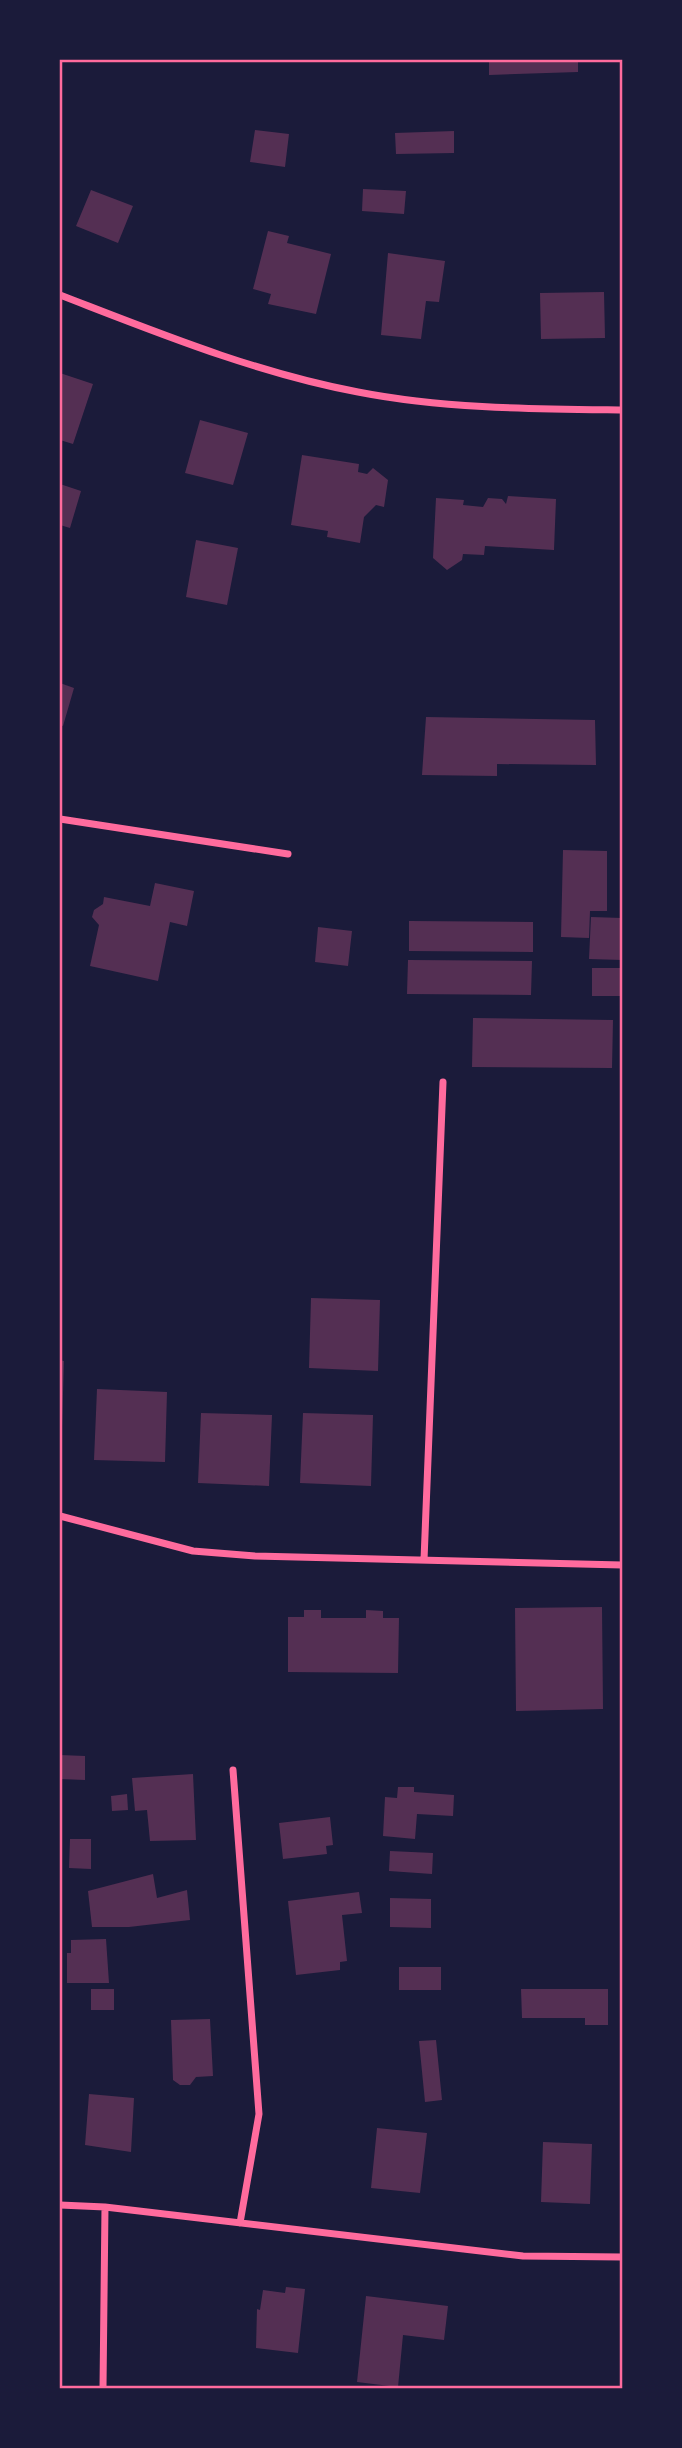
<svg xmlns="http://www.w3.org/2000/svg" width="682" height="2448" font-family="Rubik,sans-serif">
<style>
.building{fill:#542f53}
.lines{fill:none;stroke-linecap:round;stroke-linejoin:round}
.minor{stroke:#ff6b9d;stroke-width:7}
.neatline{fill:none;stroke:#ff6b9d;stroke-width:2.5}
</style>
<rect width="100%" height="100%" fill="#1b1b3a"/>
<!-- building -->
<path class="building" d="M489,60h89v12l-89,3z
M255,130l34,4 -4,33 -35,-5z
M454,131v22l-58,1 -1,-21z
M363,189l43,2 -2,23 -42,-3z
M91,190l42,16 -15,37 -42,-17z
M268,231l21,5 -2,7 44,11 -15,60 -48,-10 3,-10 -18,-5z
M388,253l57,8 -6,41 -13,-1 -5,38 -40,-4z
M604,292l1,46 -64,1 -1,-46z
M60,373l33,11 -20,60 -13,-4z
M200,420l48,13 -15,52 -48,-12z
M302,455l57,9 -1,8 9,2 6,-6 15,12 -4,27 -8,-2 -12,12 -4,26 -33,-6 1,-6 -37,-6z
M60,484l21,7 -11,37 -10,-3z
M508,496l48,3 -2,51 -69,-4 -1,9 -21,-1 -1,6 -15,10 -14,-12 3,-60 28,2 -1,5 20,2 5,-9 14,1 4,5z
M196,540l42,8 -11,57 -41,-8z
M60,683l14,5 -11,38 -3,-1z
M426,717l169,3 1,45 -99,-1v12l-75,-1z
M563,850l44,1v60h-17l-1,27 -28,-1z
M155,883l39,8 -7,35 -17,-4 -12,59 -68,-15 9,-41 -7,-8 2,-7 9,-6 1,-7 46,9z
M591,917l31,1v42l-33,-1z
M409,921l124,1v30l-124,-1z
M318,927l34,4 -4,35 -33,-4z
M408,960l124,1 -1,34 -124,-1z
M592,968h30v28h-30z
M473,1018l140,2 -1,48 -140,-1z
M311,1298l69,2 -2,71 -69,-3z
M60,1360l4,1 -2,66h-2z
M97,1389l70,3 -2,70 -71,-2z
M201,1413l71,2 -3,71 -71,-3z
M303,1413l70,2 -2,71 -71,-3z
M602,1607l1,102 -87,2 -1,-103z
M304,1610h17v8h45v-8l17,1v7h16l-1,55 -110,-1v-55h16z
M60,1755l25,1v24l-25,-1z
M193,1774l3,66 -46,1 -3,-31 -12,1 -3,-33z
M398,1787h16v5l40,3 -1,21 -36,-2 -2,25 -32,-3 2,-39 12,1z
M127,1794l1,16 -16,1 -1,-15z
M330,1817l3,28 -7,1 1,8 -44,5 -4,-36z
M70,1839h21v30l-22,-1z
M390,1851l43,2 -1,21 -43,-3z
M153,1874l4,24 30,-8 3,30 -61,7h-37l-4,-36z
M359,1892l3,21 -20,2 5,46 -7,1v8l-44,5 -8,-74z
M390,1898l41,1v29l-41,-1z
M106,1939l3,44h-42v-30h4v-13z
M399,1967h42v23h-42z
M91,1989h23v21h-23z
M521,1989h87v36h-23v-7h-63z
M210,2019l3,57 -17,1 -6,8h-10l-7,-5 -2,-60z
M436,2040l6,60 -17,2 -6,-61z
M89,2094l45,4 -3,54 -46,-7z
M377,2128l50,5 -7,60 -49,-5z
M543,2142l49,2 -2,60 -49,-2z
M286,2287l19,2 -7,64 -42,-5 1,-39 3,1 3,-20 22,3z
M366,2296l82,10 -4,34 -41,-5 -5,52 -41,-5z"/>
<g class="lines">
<!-- minor -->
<path class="minor" d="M60,295c96,37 196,78 298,97 87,17 176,17 264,18
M60,819l228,35
M60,1516l133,35 62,5 367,9
M424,1560l19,-478
M233,1770l26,344 -19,109
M60,2205l45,2 418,49 99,1
M103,2388l2,-181"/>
</g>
<!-- border -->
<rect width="682" height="2448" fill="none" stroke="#1b1b3a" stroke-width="122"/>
<rect x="61" y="61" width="560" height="2326" class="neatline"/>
</svg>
